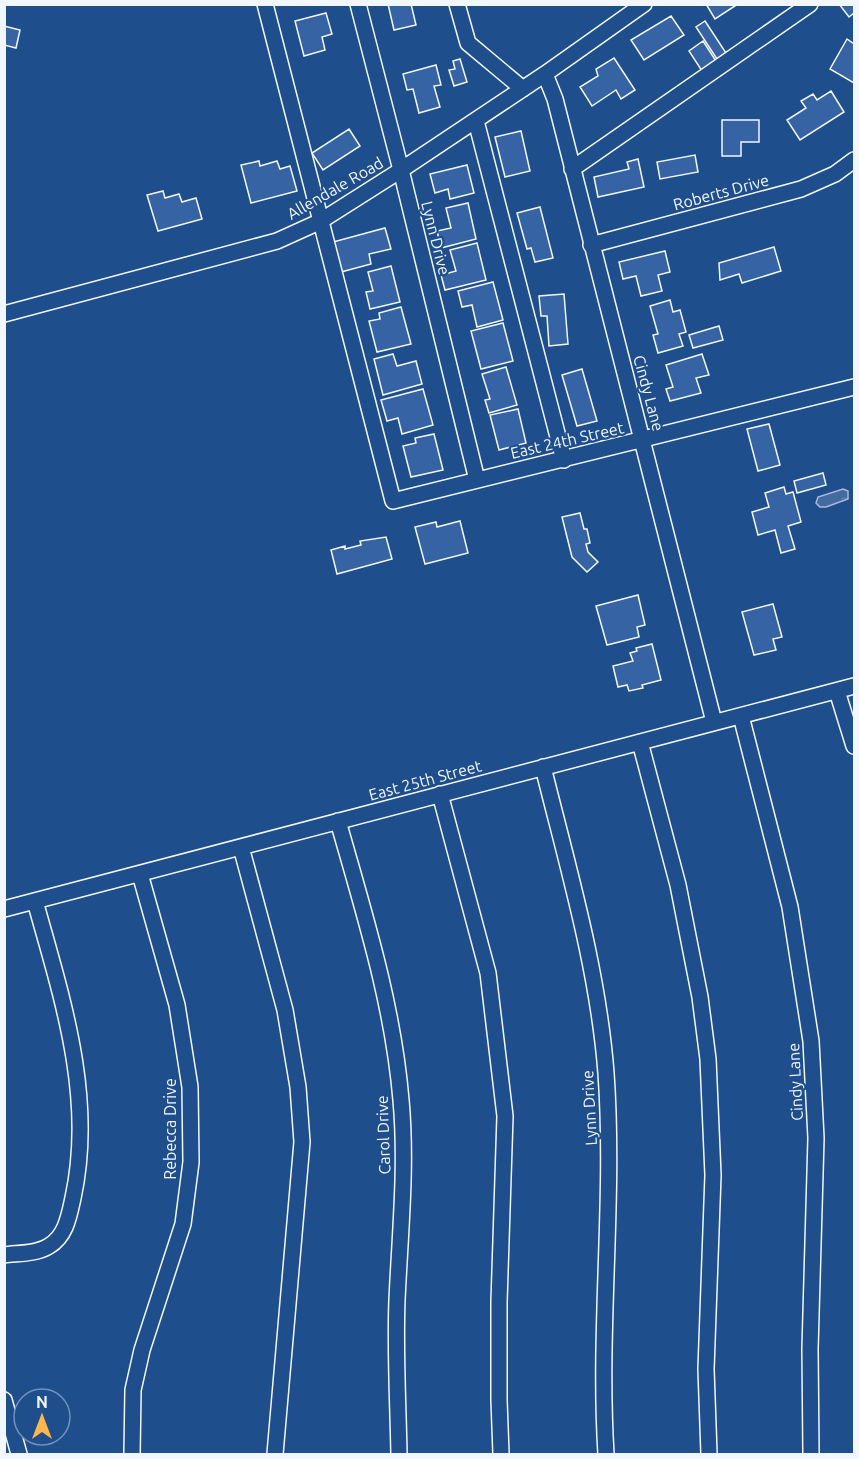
<svg xmlns="http://www.w3.org/2000/svg" width="859" height="1459" font-family="Ubuntu,sans-serif">
<style>
.water{fill:url(#water-ripples);stroke:#a8bbd7;stroke-width:1.5}
.building{fill:#3563a3;stroke:#f2f6ff;stroke-width:1.5}
.lines{fill:none;stroke-linecap:round;stroke-linejoin:round}
.minor-casing{stroke:#f2f6ff;stroke-width:18}
.minor{stroke:#1f4e8c;stroke-width:15}
.labels{text-anchor:middle;stroke-width:4.5;stroke-linejoin:round;paint-order:stroke}
.street-label{font-size:16px;fill:#f2f6ff;stroke:#1f4e8c}
</style>
<defs>
<pattern id="water-ripples" width="26" height="14" patternUnits="userSpaceOnUse" patternTransform="scale(1.5)"><rect width="26" height="14" fill="#446ba0"/><path d="M2 4q2-2 4 0t4 0M15 11q2-2 4 0t4 0" fill="none" stroke="#5f81ae"/></pattern>
</defs>
<rect width="100%" height="100%" fill="#1f4e8c"/>
<!-- water -->
<path class="water" d="M843,489l5,2v8l-22,8h-6l-4,-4 2,-6z"/>
<!-- building -->
<path class="building" d="M388,4h23l5,21 -22,5z
M706,4h32l-23,15z
M839,4h15v9l-5,4z
M326,13l6,21 -10,3 3,13 -21,6 -9,-35z
M671,16l13,19 -40,25 -13,-20z
M705,21l21,32 -9,6 -21,-32z
M4,26l16,4 -4,18 -12,-3z
M847,39l7,5v39l-24,-14z
M703,41l13,20 -14,10 -13,-20z
M614,58l21,32 -14,9 -5,-9 -24,16 -12,-19 18,-11 -2,-7z
M460,59l7,23 -13,4 -5,-16 6,-1 -2,-8z
M436,65l5,20 -7,1 6,21 -21,6 -6,-24 -6,1 -4,-16z
M831,91l13,21 -44,28 -13,-20 19,-12 -5,-7 12,-7 4,6z
M722,120h37v22h-18v14h-19z
M349,129l11,17 -37,24 -11,-17z
M521,131l9,40 -25,6 -10,-40z
M695,155l3,17 -38,7 -3,-17z
M638,159l6,28 -46,10 -4,-20 35,-8 -2,-7z
M259,161l1,5 17,-5 3,8 10,-3 7,25 -46,12 -10,-38z
M467,165l7,28 -24,6 -2,-10 -13,4 -5,-19z
M163,191l2,7 14,-4 3,8 14,-4 6,21 -44,12 -11,-36z
M468,203l8,36 -35,9 -4,-17 14,-3 -5,-20z
M540,207l13,51 -18,4 -4,-14 -4,1 -10,-36z
M385,228l6,21 -22,5 2,10 -30,8 -8,-30z
M477,243l9,37 -41,10 -4,-15 15,-4 -6,-21z
M774,247l7,24 -39,12 -3,-9 -19,6 -1,-17z
M665,251l5,21 -12,3 4,16 -21,5 -5,-20 -13,3 -4,-17z
M391,266l9,36 -30,7 -4,-17 7,-1 -5,-19z
M493,282l10,38 -26,7 -5,-22 -10,2 -4,-16z
M564,294l4,50 -19,2 -2,-30h-6l-2,-20z
M670,300l3,12 7,-2 6,22 -7,2 4,12 -25,7 -5,-18 5,-1 -8,-28z
M401,307l10,37 -34,8 -8,-31 11,-2 -1,-6z
M503,323l10,38 -32,8 -10,-38z
M719,326l4,14 -30,8 -4,-13z
M393,354l4,12 19,-5 6,23 -39,11 -9,-36z
M702,354l7,21 -13,3 5,15 -31,8 -4,-12 7,-2 -7,-22z
M506,367l11,38 -28,8 -4,-13 5,-1 -8,-25z
M582,369l15,52 -20,5 -15,-51z
M423,389l10,36 -31,9 -4,-16 -11,3 -6,-21z
M518,409l8,34 -27,7 -9,-35z
M769,424l11,41 -22,6 -11,-42z
M434,434l9,36 -32,7 -8,-31 13,-3 -1,-5z
M823,473l3,12 -29,8 -3,-12z
M784,487l2,7 7,-2 8,30 -13,4 7,23 -14,4 -6,-23 -17,5 -6,-23 17,-5 -4,-14z
M580,513l4,16h3l3,14 -4,1 2,8 10,10 -11,10 -15,-15 -10,-40z
M460,521l8,32 -43,11 -10,-37 21,-5 1,5z
M386,537l6,22 -55,15 -6,-24 14,-4v3l16,-4 -1,-4z
M638,595l7,30 -8,2 2,10 -32,8 -11,-39z
M773,604l9,33 -9,2 3,11 -22,5 -12,-43z
M652,644l9,36 -19,5 1,3 -14,3 -2,-6 -9,2 -5,-21 20,-5 -3,-8 7,-2 -1,-3z"/>
<g class="lines">
<defs>
<path id="minor" d="M265,4l128,497 461,-114
M358,4l43,166 76,310
M457,4l11,39 55,46
M545,74l10,25 159,623
M476,121l88,339
M572,169l238,-165
M591,245l210,-56 34,-15 19,-14
M4,314l273,-73 42,-19 82,-52 144,-96 99,-70
M837,691l17,55
M741,716l49,191 21,134 5,97 -6,211 1,105
M640,742l38,143 22,112 8,62 5,116 -7,194 3,85
M543,767c25,101 55,202 63,306 9,127 -8,254 0,381
M440,794l48,179 17,143 -6,186v98l2,54
M338,821c26,92 55,183 63,279 6,66 -1,133 -4,200 -2,51 1,103 2,154
M241,847l44,163 13,77 4,55 -27,312
M4,909l850,-223
M4,1255c14,-2 33,-1 45,-9 17,-10 20,-30 24,-48 22,-101 -11,-200 -38,-297
M4,1400l15,54
M132,1454l1,-64 9,-40 41,-126 8,-62 -1,-75 -13,-82 -37,-131"/>
</defs>
<!-- minor casing -->
<use href="#minor" class="minor-casing"/>
<!-- minor -->
<use href="#minor" class="minor"/>
</g>
<g class="labels">
<!-- street labels -->
<g class="street-label">
<text transform="translate(335 188) rotate(-30)" y="6">Allendale Road</text>
<text transform="translate(721 192) rotate(-15)" y="6">Roberts Drive</text>
<text transform="translate(436 238) rotate(76)" y="6">Lynn Drive</text>
<text transform="translate(649 393) rotate(75)" y="6">Cindy Lane</text>
<text transform="translate(567 440) rotate(-13)" y="6">East 24th Street</text>
<text transform="translate(425 780) rotate(-15)" y="6">East 25th Street</text>
<text transform="translate(795 1082) rotate(-93)" y="6">Cindy Lane</text>
<text transform="translate(589 1108) rotate(-93)" y="6">Lynn Drive</text>
<text transform="translate(170 1129) rotate(-90)" y="6">Rebecca Drive</text>
<text transform="translate(383 1135) rotate(-92)" y="6">Carol Drive</text>
</g>
</g>
<!-- border -->
<rect width="859" height="1459" fill="none" stroke="#f2f6ff" stroke-width="12"/>
<!-- north arrow -->
<g transform="translate(42 1417)"><circle r="28" fill="#1f4e8c" stroke="#7391ba" stroke-width="1.5"/>
<path d="M0-4.5L10 22L0 15L-10 22Z" fill="#ffb74d"/>
<text y="-9" font-size="16" font-weight="bold" text-anchor="middle" fill="#f2f6ff">N</text>
</g>
</svg>
